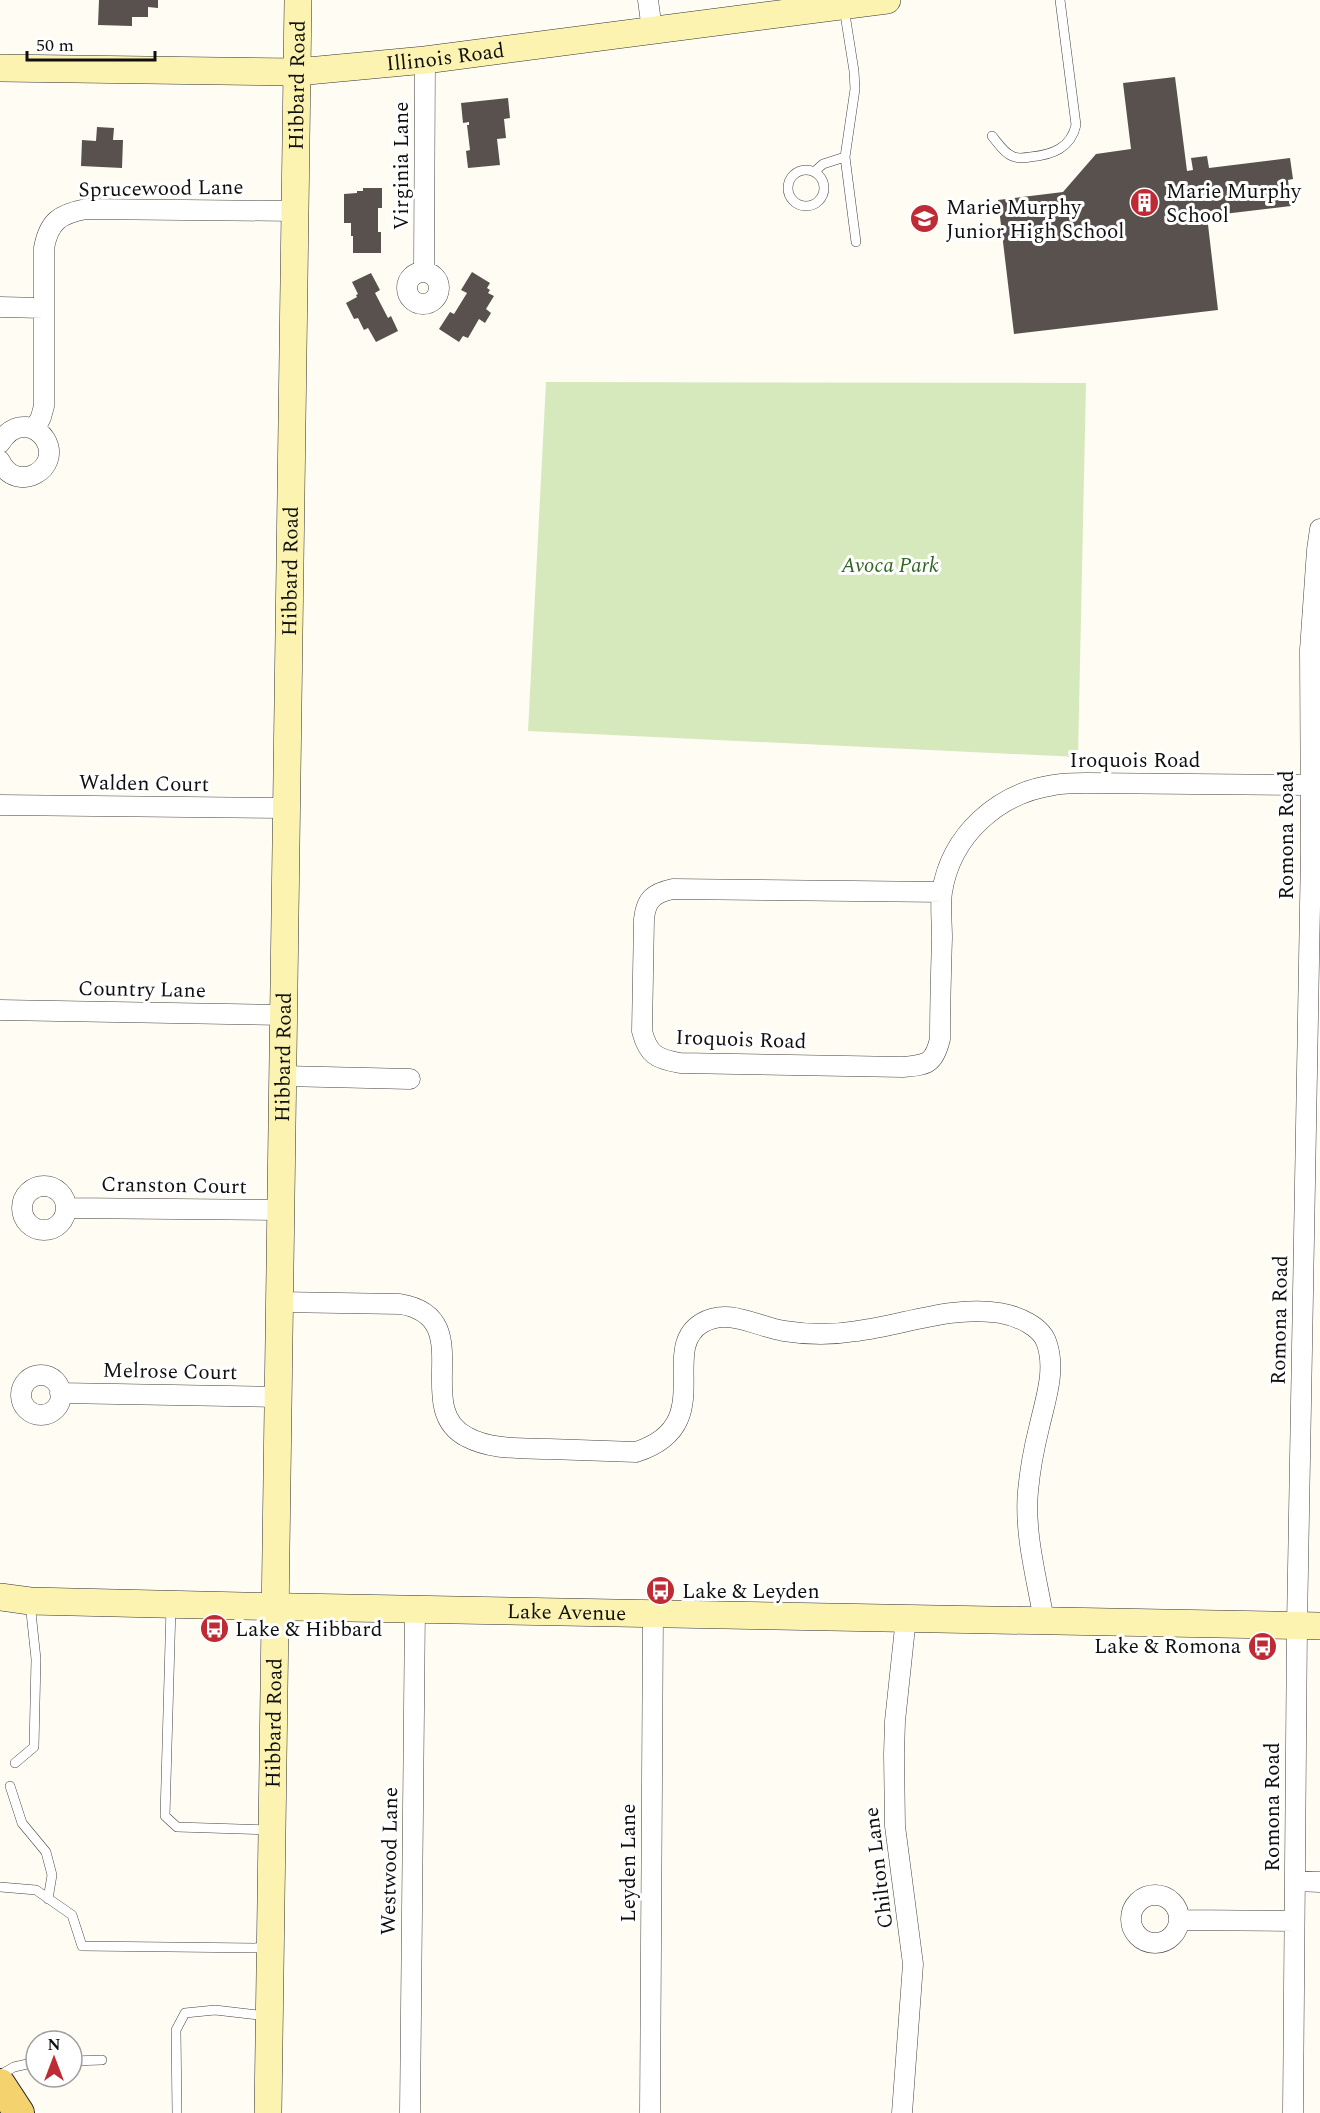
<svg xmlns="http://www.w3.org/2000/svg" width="1320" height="2113" font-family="Spectral,serif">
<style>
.green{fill:#d5e9bd}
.building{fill:#59514d}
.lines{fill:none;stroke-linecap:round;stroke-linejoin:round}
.lane-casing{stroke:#434343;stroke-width:10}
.street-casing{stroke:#434343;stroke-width:21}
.secondary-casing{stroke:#323232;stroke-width:28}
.primary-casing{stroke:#212121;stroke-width:32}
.lane{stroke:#fff;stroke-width:9}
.street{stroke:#fff;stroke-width:20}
.secondary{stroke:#fcf3b1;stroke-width:27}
.primary{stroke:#f4d26e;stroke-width:30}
.labels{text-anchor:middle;stroke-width:6;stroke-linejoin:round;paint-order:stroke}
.street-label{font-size:21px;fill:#101010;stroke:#fff}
.poi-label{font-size:21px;fill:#101010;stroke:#fff;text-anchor:start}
.park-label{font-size:21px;font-style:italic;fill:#316721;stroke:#fff}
</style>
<rect width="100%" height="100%" fill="#fffcf4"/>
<!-- green -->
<path class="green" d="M546,382l540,1 -8,374 -550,-26z"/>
<!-- building -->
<path class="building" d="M99,0h59v8l-10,-1v10h-16v9l-34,-1z
M1175,77l12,94 6,-1 -2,-12 16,-2 2,12 81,-10 3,21 -5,1 3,26 -84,10 11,94 -204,24 -16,-134 65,-8 33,-38 35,-5 -8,-66z
M508,98l2,20 -6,1 2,19 -9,1 3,26 -32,3 -2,-17 4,-1 -3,-25h2v-3l-6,1 -2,-20z
M97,127l17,1 -1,12h10l-1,28 -41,-2 1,-26 14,1z
M363,188h19v20h-4v24h3v21h-28v-17h-2v-13h-7v-29l13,-1v-2h6z
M472,272l18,11 -3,5 3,2 -2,3 6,3 -8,13 5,4 -6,10 -6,-4 -11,19 -5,-2 -4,6 -20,-13 11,-17 4,2 13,-21 -6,-3z
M371,273l9,17 -5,3 13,25 3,-2 7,15 -22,11 -8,-14 -4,2 -6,-12 -4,1 -8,-16 11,-6 -1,-2 2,-1 -6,-12z"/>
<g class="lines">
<defs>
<path id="lane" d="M844,8l10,63 1,18 -10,68 11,85
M992,136c6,7 12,17 20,20 5,3 12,2 18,1 22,-2 41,-9 46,-32l-16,-125
M788 188a18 18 0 1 1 36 0a18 18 0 1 1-36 0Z
M814,172l9,-8 22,-7
M171,1607l-6,209 12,11 94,3
M15,1763l19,-16 2,-88 -6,-56
M10,1786l12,37 24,29 6,23 -4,24
M0,1887l36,3 36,25 10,31 185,2
M72,2061l30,-1
M0,2075l14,-8 22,-5
M177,2113l-1,-83 9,-17 30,-3 52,6"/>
<path id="street" d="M648,0l4,30
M407 288a16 16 0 1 1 32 0a16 16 0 1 1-32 0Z
M424,272l1,-212
M0,307l43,1
M35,429l6,-12 3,-11v-158c5,-27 16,-34 42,-39l209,2
M0,443c6,-10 14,-17 26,-16 8,1 15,6 19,12 18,30 -29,56 -45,22
M0,805l287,3
M942,892l-269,-3c-19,4 -27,10 -29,30l-2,112c6,24 15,28 38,32l223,4c24,-2 31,-3 37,-28 0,-34 1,-68 2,-101 0,-15 -2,-32 0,-46 9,-57 56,-99 112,-107 10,-2 22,-2 32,-2l224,2
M0,1010l284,5
M283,1076l127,3
M22 1208a22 22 0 1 1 44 0a22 22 0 1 1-44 0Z
M66,1208l215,2
M279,1302l121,2c80,13 10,104 67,133 24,13 55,11 82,12 29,1 58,2 87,3 84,-27 21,-102 66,-129 26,-16 55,4 82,8 25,4 49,4 73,0 47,-6 95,-26 143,-18 17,3 42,13 47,31 9,27 -2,57 -8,84 -5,20 -9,42 -11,63 -4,43 9,88 16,130
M21 1395a20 20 0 1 1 40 0a20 20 0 1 1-40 0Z
M60,1393l218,4
M1295,1881l25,1
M1131 1919a24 24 0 1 1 48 0a24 24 0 1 1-48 0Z
M1179,1920l115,1
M410,2113l5,-504
M650,2113l3,-499
M902,2113l11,-149 -18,-138 -1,-72 1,-33 11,-103
M1293,2113l4,-488 14,-774 -1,-201 7,-100 3,-21"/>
<g id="secondary">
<path id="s1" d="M0,68l297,4 128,-12 462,-60"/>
<path id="s2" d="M0,1597l30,4 213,5 1077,20"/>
<path id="s3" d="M268,2113l30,-2113"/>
</g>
<path id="primary" d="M0,2084l19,29"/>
</defs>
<!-- lane casing -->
<use href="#lane" class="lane-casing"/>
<!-- street casing -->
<use href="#street" class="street-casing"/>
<!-- secondary casing -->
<use href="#secondary" class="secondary-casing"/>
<!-- primary casing -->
<use href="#primary" class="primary-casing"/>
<!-- lane -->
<use href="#lane" class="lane"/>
<!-- street -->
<use href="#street" class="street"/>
<!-- secondary -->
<use href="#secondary" class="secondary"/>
<!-- primary -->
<use href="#primary" class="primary"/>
</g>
<!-- icons -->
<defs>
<symbol id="building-disc" viewBox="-11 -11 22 22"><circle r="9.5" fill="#be2b34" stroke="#fff"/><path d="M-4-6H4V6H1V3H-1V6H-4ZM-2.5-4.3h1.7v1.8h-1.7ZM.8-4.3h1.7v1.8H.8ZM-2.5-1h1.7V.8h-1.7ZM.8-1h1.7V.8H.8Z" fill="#fff"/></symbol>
<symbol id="school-disc" viewBox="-11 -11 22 22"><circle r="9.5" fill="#be2b34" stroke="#fff"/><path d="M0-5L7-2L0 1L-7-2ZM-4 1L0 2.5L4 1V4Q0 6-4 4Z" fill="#fff"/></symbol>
<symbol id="bus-disc" viewBox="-11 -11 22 22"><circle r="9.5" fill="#be2b34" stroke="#fff"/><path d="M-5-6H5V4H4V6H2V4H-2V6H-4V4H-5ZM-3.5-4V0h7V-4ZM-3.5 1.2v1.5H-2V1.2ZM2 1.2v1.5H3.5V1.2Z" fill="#fff"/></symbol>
</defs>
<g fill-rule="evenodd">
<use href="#building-disc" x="1128" y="186" width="33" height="33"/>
<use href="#school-disc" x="908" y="202" width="33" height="33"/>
<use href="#bus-disc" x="644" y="1574" width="33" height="33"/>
<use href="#bus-disc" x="198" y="1612" width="33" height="33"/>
<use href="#bus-disc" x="1246" y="1630" width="33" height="33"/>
</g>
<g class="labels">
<!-- street labels -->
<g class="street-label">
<text dy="7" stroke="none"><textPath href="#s1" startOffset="446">Illinois Road</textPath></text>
<text dy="7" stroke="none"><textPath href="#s3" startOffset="2028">Hibbard Road</textPath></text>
<text transform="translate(401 166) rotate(-90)" y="7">Virginia Lane</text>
<text transform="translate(161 188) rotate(-1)" y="7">Sprucewood Lane</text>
<text dy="7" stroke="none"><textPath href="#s3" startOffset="1542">Hibbard Road</textPath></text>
<text x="1135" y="767">Iroquois Road</text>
<text transform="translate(144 783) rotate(1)" y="7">Walden Court</text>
<text transform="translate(1286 835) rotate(-90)" y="7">Romona Road</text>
<text transform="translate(142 989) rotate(1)" y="7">Country Lane</text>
<text transform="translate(741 1039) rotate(2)" y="7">Iroquois Road</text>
<text dy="7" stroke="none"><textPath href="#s3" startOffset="1056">Hibbard Road</textPath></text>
<text transform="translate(174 1185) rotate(1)" y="7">Cranston Court</text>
<text transform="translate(1279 1320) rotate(-89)" y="7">Romona Road</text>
<text transform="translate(170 1371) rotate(1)" y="7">Melrose Court</text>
<text dy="7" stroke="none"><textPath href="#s2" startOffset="567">Lake Avenue</textPath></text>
<text dy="7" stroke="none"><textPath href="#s3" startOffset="390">Hibbard Road</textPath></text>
<text transform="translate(1272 1807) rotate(-90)" y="7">Romona Road</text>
<text transform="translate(389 1861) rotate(-89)" y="7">Westwood Lane</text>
<text transform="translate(628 1863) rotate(-90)" y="7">Leyden Lane</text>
<text transform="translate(878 1868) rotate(-97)" y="7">Chilton Lane</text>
</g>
<!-- poi labels -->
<g class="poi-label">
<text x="1166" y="198">Marie Murphy<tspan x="1166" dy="24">School</tspan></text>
<text x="946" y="214">Marie Murphy<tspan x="946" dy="24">Junior High School</tspan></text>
<text x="682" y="1598">Lake &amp; Leyden</text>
<text x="235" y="1636">Lake &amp; Hibbard</text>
<text x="1241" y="1653" text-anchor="end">Lake &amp; Romona</text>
</g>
<!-- park labels -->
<g class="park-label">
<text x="890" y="572">Avoca Park</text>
</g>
</g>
<!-- north arrow -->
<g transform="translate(54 2059)"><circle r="28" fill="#ffffff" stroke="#9f9f9f" stroke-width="1.5"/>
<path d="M0-4.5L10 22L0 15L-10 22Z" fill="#be2b34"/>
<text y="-9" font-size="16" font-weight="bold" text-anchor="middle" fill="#101010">N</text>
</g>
<!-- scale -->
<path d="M27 51v9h128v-9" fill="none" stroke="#101010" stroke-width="3"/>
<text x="36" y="51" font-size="18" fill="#101010" stroke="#ffffff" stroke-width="4.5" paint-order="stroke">50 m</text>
</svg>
